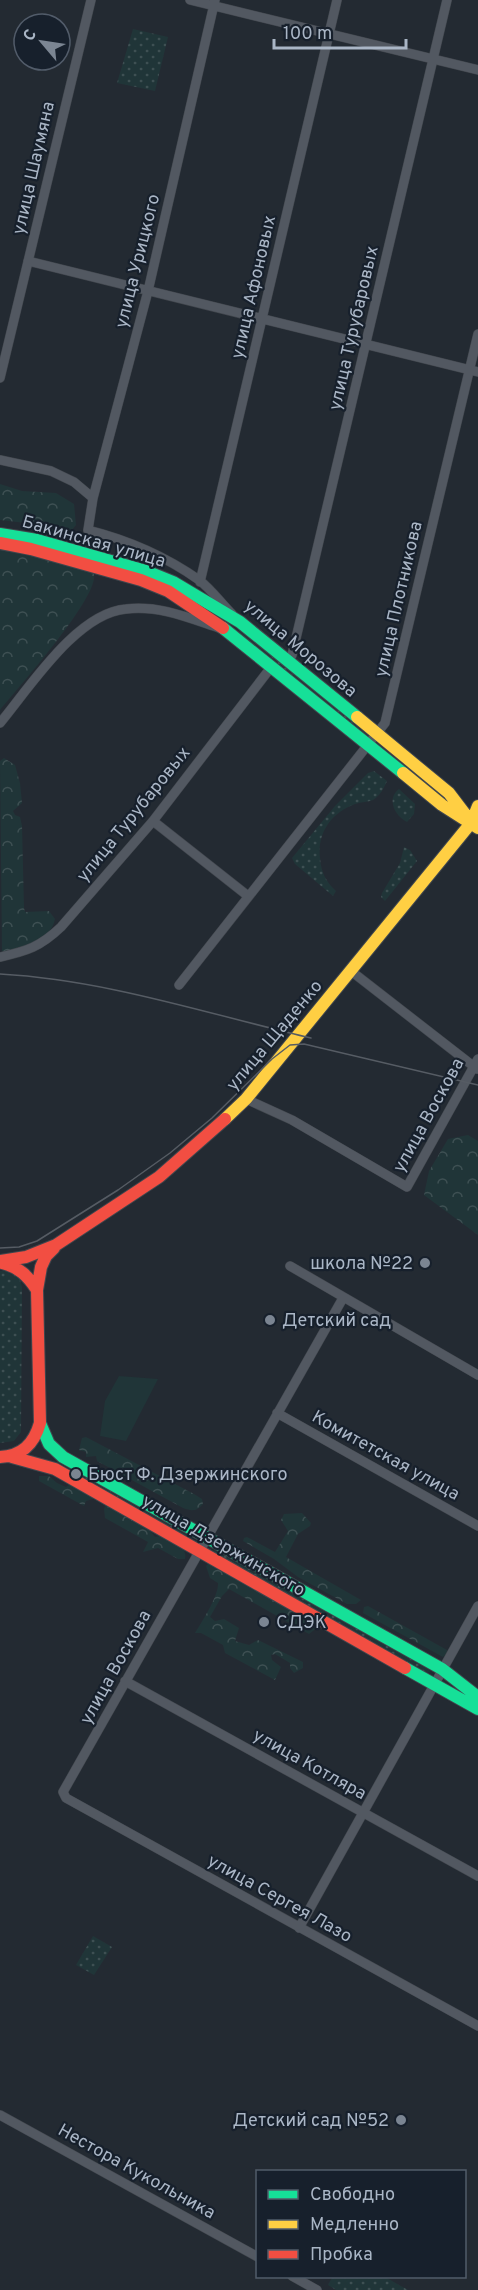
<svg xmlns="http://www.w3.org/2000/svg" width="478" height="2290" font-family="Overpass,sans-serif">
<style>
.grass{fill:url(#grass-dots)}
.forest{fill:url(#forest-crowns)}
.pitch{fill:#203538}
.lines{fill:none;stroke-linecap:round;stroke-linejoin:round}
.street-casing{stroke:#41464d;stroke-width:10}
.fast-casing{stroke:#41464d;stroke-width:14}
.slow-casing{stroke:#41464d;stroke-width:14}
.jam-casing{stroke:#41464d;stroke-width:14}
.street{stroke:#525861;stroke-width:9}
.fast{stroke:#16e098;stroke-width:12}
.slow{stroke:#ffcf43;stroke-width:12}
.jam{stroke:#f24e42;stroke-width:12}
.tram{stroke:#565c64;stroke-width:1.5}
.poi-dot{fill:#7b8592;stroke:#17202c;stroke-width:2}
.labels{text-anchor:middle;stroke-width:4.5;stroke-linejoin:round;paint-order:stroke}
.street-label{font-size:18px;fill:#aab6c6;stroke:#17202c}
.poi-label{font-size:18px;fill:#aab6c6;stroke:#17202c;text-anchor:start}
</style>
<defs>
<pattern id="grass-dots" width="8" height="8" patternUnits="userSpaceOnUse" patternTransform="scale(1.5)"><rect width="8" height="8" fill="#203538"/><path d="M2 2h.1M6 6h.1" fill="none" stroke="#3e5053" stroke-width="1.8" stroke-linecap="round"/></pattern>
<pattern id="forest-crowns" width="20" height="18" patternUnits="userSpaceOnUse" patternTransform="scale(1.5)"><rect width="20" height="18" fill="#203538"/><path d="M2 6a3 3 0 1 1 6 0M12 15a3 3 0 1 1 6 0" fill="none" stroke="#3e5053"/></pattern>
</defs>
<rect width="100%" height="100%" fill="#232a32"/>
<!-- grass -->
<path class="grass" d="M133,29l35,8 -13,54 -38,-8z
M241,629l127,103 -3,4 -127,-104z
M374,771l13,10c-3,7 -7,15 -14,19 -5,2 -12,2 -18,4 -24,9 -38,29 -35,54 1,14 6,24 16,33l-3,5 -38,-32 -3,-6 43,-52 33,-33z
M399,789l16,15 -1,10 -7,8c-12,-6 -21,-23 -8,-33z
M404,847l6,3 7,11 -32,40 -4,-4 1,-4 18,-30z
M0,1271h8l11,6 3,10 -1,145 -7,9 -14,2z
M80,1473l105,59 2,4 -4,1 -106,-59z
M216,1548l213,120 1,4 -4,1 -213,-118v-4z
M93,1936l19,11 -18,28 -18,-10z
M333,2276l52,1 23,13h-72l-8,-5z"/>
<!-- forest -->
<path class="forest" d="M0,484l22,7 34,2 18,11 2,21 -9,11 -41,-13 -26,-3z
M0,549l31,6 55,15 8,4c5,23 -76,114 -94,136z
M4,758l11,7 5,18 2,20 -9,8 2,4 5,2 2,9 2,82 1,4 24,-1 6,8c-5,23 -33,31 -53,33l-2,-191z
M468,1135l10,6v94l-54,-40 5,-24 19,-32z
M86,1437l108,57 8,5 1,5c-7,8 -11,7 -20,4l-86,-47 -1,-5 -10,1v-5l-7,-2 3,-12z
M39,1476h10l8,7 9,4 6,-4 21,13v3l-7,2 -2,5 -45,-25z
M105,1506c18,5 40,16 50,31l5,-1c10,5 28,9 25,23h-7l-20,-11 -15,4 5,-10 -43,-24 -1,-9z
M302,1513l9,10 -1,3 -12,8 -12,23 75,43 -5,4h-9l-49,-27 -24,-18 -31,-18 1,-3 3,-1 28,15 13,-21 -7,-11 3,-6z
M209,1563l107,61 2,3 -9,7 -80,-45 -7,7 -12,21 5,4 9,-2 15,9 -4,13 14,4 9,-5 45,22v6l-9,5 -4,-5v-5l-15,-9 -4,1 1,5 9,7 -6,13 -50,-27 -2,-8 -22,-12h-6c7,-11 24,-38 23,-50l-8,-5 -4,-12z
M368,1606l79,44v3l-4,4 -80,-44 1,-6z"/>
<!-- pitch -->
<path class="pitch" d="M119,1376l39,3 -32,62 -26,-5 5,-35z"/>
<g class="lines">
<defs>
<path id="street" d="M190,0l288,70
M215,0l-67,291 -55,207 -5,32c40,10 77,26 111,50 12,9 22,23 33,34
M28,261l450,111
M0,378l91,-378
M0,460l51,11 23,11 19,16
M200,582l137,-582
M288,662l4,-7 155,-655
M0,723c30,-36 77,-110 126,-114 33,-4 63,9 93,19
M153,821l95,75
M0,957c27,-6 40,-10 61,-30l92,-106 119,-155
M351,971l126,98
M179,985l206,-262 93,-389
M246,1099l46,21 115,67 71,-128
M290,1266l188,109
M343,1298l-280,494 3,6 412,228
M277,1413l201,113
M125,1681l353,195
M299,1928l179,-322
M0,2115l258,142
M292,2276l25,14"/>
<path id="fast" d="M0,534l37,6 109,31 27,11 67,40 117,95
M223,628l180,145
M40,1423l9,21 14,13 379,212 36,28
M405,1668l73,41"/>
<path id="slow" d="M357,717l92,76 19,25
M403,773l39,32 36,23
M225,1119l21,-20 225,-276 7,-17"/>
<path id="jam" d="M0,543l31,6 110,31 27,11 55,37
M0,1261l26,-4 30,-12 103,-68 66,-58
M2,1263c17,4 26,13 35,27
M0,1457c22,-1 34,-13 40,-34l-3,-133 4,-23 5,-11 8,-8
M12,1457l43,12 350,199"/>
</defs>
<!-- street casing -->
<use href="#street" class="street-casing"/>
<!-- fast casing -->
<use href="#fast" class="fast-casing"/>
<!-- slow casing -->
<use href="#slow" class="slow-casing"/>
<!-- jam casing -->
<use href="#jam" class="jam-casing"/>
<!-- street -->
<use href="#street" class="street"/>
<!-- fast -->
<use href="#fast" class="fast"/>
<!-- slow -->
<use href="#slow" class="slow"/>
<!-- jam -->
<use href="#jam" class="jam"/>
<!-- tram -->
<path class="tram" d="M0,974c107,6 208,40 311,64
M0,1248l19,-1 18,-6 81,-51 52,-37 42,-35 60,-59 18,-14 14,-1 174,41"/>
</g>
<!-- markers -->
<g class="poi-dot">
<circle cx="425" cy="1263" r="6"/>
<circle cx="270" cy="1320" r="6"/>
<circle cx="76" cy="1474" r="6"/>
<circle cx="264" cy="1622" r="6"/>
<circle cx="401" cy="2120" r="6"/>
</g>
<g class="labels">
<!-- street labels -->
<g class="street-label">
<text transform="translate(33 168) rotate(-77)" y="6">улица Шаумяна</text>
<text transform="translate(137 261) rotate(-76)" y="6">улица Урицкого</text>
<text transform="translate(253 287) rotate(-77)" y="6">улица Афоновых</text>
<text transform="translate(353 328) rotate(-77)" y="6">улица Турубаровых</text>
<text transform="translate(94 541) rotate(16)" y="6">Бакинская улица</text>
<text transform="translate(398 599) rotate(-77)" y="6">улица Плотникова</text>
<text transform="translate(301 648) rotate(40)" y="6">улица Морозова</text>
<text transform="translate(133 814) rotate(-51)" y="6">улица Турубаровых</text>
<text transform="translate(274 1035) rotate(-50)" y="6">улица Щаденко</text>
<text transform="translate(428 1115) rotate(-61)" y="6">улица Воскова</text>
<text transform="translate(386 1455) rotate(29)" y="6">Комитетская улица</text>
<text transform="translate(224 1545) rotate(30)" y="6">улица Дзержинского</text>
<text transform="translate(115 1667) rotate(-61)" y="6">улица Воскова</text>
<text transform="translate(310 1764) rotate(29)" y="6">улица Котляра</text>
<text transform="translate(280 1898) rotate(29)" y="6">улица Сергея Лазо</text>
<text transform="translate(137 2171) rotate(29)" y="6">Нестора Кукольника</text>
</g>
<!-- poi labels -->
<g class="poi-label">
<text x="413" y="1269" text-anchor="end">школа №22</text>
<text x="282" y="1326">Детский сад</text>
<text x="88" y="1480">Бюст Ф. Дзержинского</text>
<text x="276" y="1628">СДЭК</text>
<text x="389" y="2126" text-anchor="end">Детский сад №52</text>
</g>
</g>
<!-- legend -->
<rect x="256" y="2170" width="210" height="108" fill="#17202c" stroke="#525c6a" stroke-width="1.5"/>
<rect x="268" y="2190" width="30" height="9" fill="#16e098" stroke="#525c6a" stroke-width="1.5"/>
<text x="310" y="2200" font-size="18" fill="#aab6c6">Свободно</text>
<rect x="268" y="2220" width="30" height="9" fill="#ffcf43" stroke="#525c6a" stroke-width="1.5"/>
<text x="310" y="2230" font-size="18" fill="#aab6c6">Медленно</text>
<rect x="268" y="2250" width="30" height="9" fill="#f24e42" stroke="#525c6a" stroke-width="1.5"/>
<text x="310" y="2260" font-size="18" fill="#aab6c6">Пробка</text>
<!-- north arrow -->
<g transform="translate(42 42) rotate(299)"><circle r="28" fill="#17202c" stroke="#525c6a" stroke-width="1.5"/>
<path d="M0-4.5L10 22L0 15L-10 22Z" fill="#7b8592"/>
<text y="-9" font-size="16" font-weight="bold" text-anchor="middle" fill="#aab6c6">С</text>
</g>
<!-- scale -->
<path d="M274 39v9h132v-9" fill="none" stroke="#aab6c6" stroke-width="3"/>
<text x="283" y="39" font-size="18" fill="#aab6c6" stroke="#17202c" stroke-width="4.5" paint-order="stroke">100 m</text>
</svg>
